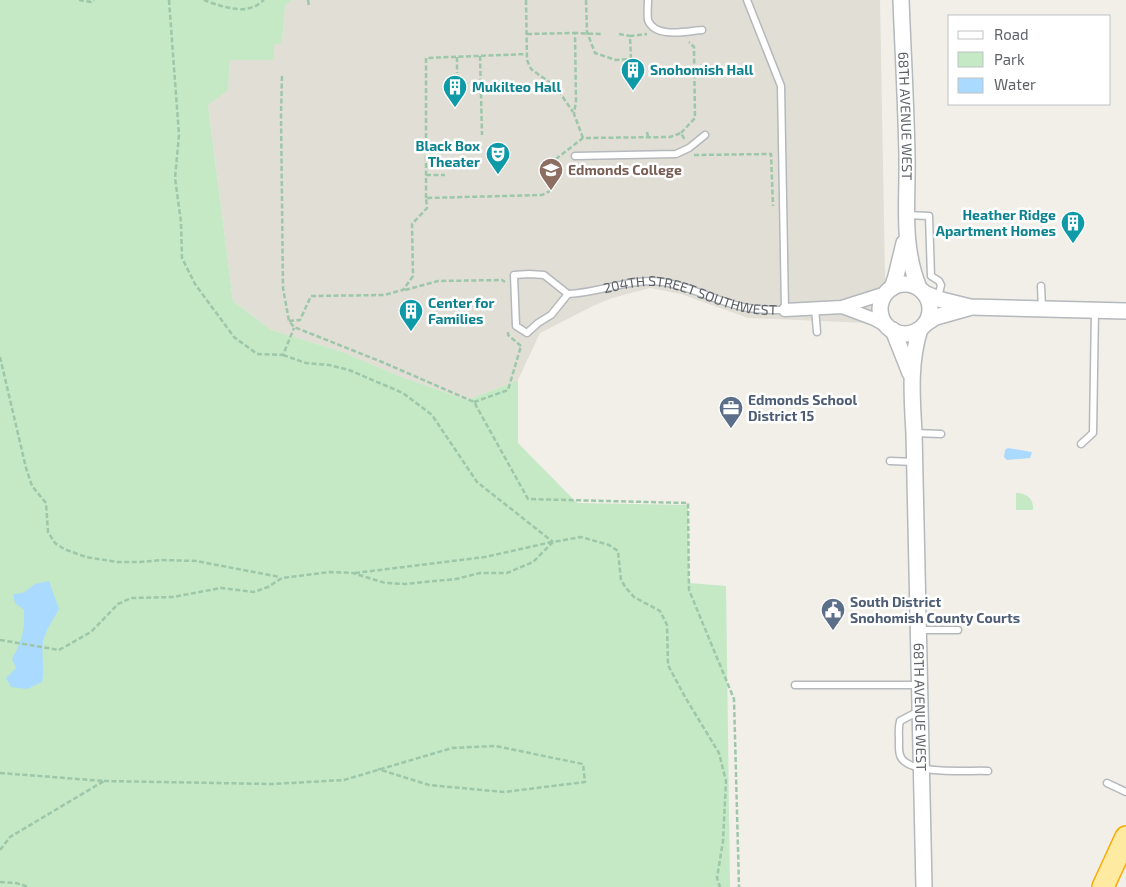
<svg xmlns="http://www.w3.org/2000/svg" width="1126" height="887" font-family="'Exo 2',sans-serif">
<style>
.education{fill:#e1ded6}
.green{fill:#c5e8c5}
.water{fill:#aadaff}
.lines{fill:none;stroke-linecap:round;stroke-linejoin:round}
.service-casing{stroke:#b5b8bc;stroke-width:9}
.minor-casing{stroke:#b5b8bc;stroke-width:15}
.tertiary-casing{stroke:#b5b8bc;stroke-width:18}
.trunk-casing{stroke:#f9ab00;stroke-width:24}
.path{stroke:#9cc7a9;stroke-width:2.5;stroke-dasharray:5 2.5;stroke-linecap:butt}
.service{stroke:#fff;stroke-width:6}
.minor{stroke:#fff;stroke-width:12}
.tertiary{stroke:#fff;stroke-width:15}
.trunk{stroke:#feeaa1;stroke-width:21}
.labels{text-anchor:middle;stroke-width:5;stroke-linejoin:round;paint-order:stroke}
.culture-label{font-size:14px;font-weight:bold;fill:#0d838f;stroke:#fff;text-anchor:start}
.street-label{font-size:14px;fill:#5f6368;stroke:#fff}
.education-label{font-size:14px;font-weight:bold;fill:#785e54;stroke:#fff;text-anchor:start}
.service-label{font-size:14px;font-weight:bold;fill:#4e5e75;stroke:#fff;text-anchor:start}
</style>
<rect width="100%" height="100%" fill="#f1efe8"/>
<!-- education -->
<path class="education" d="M292,0h588l5,276 5,48 -142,-6 -67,-24 -31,-6 -38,10 -19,8 -53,27 -22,47 -51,20 -68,-24 -56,-24 -72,-22 -38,-29 -25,-196 20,-16 2,-29 44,-16 8,-1 3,-37z"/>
<!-- green -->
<path class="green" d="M0,0h292l-7,6 -3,37 -8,2v15h-44l-2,30 -20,15 25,196 38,29 72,22 56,24 68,24 51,-20v63l59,60 111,2 1,78 37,3 4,301h-730z
M1016,493c11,0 18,6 17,17h-17z"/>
<!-- water -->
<path class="water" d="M1008,448l24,4 -2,6 -23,2 -3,-3 1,-7z
M49,581l10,28c-5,9 -14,22 -16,33 -2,14 2,25 -1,40l-15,7 -16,-2 -5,-9 10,-10 -4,-9c10,-18 13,-28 12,-49l-9,-7 -2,-9 10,-1 12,-9z"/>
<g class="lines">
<defs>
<g id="service">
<path d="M648,0c0,6 -1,14 0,20 7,19 39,11 54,10"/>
<path d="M575,156l101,-2 13,-6 16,-13"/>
<path d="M907,215l22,1 2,60 8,5 2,4 -3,13"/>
<path d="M529,274l15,1 24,19 -17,21 -13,8 -11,10 -11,-7 -2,-51z"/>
<path d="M1041,286l1,22"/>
<path id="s1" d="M568,294c29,-1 55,-13 83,-13 32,1 61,19 92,26 13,3 29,3 42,3l-4,-224 -34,-86"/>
<path d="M815,308l2,24"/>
<path d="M914,433l27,1"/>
<path d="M1081,444l12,-11 2,-123"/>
<path d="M890,461l25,1"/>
<path d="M919,630h39"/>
<path d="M795,685h124"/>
<path d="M919,711l-19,10c-2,7 -1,13 -1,20 0,6 -1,13 3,18 13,16 67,11 86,12"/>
<path d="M1107,783l19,9"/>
</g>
<path id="minor" d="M842,307l32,12 13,7
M785,310l57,-3 44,-14"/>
<g id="tertiary">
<path id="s2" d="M901,0c2,52 5,104 6,156 1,46 -6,88 12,132"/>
<circle cx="905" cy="309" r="25"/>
<path d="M892,288l4,-12 8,-33"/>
<path d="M924,293l14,6 32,8 156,4"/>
<path d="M925,324l11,-7 32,-9"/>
<path id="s3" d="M920,329c-11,34 -8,69 -6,104l10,454"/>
<path d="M893,330l17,43"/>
</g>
<path id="trunk" d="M1103,887l23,-50"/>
</defs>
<!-- service casing -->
<use href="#service" class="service-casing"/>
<!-- minor casing -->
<use href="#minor" class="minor-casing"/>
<!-- tertiary casing -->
<use href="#tertiary" class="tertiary-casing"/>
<!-- trunk casing -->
<use href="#trunk" class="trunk-casing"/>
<!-- path -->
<path class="path" d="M79,0l12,2 3,-2
M169,0l10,135 -4,43 6,44 1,36 13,26 39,53 23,17 26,1 11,-27
M204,0c13,5 35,13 49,7 4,-1 8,-5 11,-7
M308,0l1,6
M526,0l1,60 4,9 25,18 17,25
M586,0l1,32 8,21 21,7 15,-1 2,21
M527,34l48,-1
M619,34l11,2
M480,56l2,79
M457,57v16
M631,59l-1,-23 17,-2
M282,76l-1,39 2,173 6,33 5,6 88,35 92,40 54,97 160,4 1,87 45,109 5,188
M647,132l1,5
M681,133l14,-15 -1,-71 -5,-5
M583,138l-9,-24 2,-13 -1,-68 27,1
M694,155l77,-1 2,52
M426,175h19
M426,198v-140l101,-4
M405,290l33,-9 64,-1 3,2
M289,321l11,-1 11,-24 73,-1 19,-5 10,-14 -1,-52 15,-16 -1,-10 116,-3 8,-4 2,-29 31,-24 87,-1 11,-4 4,7
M508,332v3l13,11
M283,355l23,8 23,2 20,5 54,23 29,22 45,67 76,60
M0,357l26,111 6,18 14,17 2,29 7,11 9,6 22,8 31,5h23l22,-2 34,1 84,16
M474,402l34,-12 13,-44
M355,573l130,-16 67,-15
M0,640l59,10 32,-18 27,-28 13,-6 42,-1 48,-9 33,4 14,-5 14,-9 48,-6 23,1 32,10 20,1 51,-5 24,-6h27l26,-11 20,-20 28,-5 28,8 9,6 3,29 5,8 8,9 26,14 7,14 1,40 17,32 34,56 7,28 -3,60 -6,37 3,9
M0,773l104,8 -94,56 -10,13
M104,781l168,3 72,-4 108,-32 43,-2 88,18 2,18 -81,10 -75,-7 -51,-16
M0,882l16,1 13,4"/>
<!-- service -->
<use href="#service" class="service"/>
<!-- minor -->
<use href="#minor" class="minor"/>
<!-- tertiary -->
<use href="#tertiary" class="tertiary"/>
<!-- trunk -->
<use href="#trunk" class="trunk"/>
</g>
<!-- icons -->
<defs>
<symbol id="building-pin" viewBox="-11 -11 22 30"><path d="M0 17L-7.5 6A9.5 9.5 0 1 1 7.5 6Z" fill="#0f9aa8" stroke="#fff"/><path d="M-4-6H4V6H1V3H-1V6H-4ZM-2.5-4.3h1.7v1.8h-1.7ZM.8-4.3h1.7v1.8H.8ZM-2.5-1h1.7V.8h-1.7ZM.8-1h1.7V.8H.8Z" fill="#fff"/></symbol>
<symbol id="theatre-pin" viewBox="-11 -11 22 30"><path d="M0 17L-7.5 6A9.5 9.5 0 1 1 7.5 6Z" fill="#0f9aa8" stroke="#fff"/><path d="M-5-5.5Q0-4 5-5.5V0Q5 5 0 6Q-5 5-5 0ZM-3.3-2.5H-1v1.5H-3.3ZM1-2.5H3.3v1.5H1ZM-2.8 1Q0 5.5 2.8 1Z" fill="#fff"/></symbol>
<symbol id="university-pin" viewBox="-11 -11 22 30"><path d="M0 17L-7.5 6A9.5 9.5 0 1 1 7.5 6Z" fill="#8d6e63" stroke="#fff"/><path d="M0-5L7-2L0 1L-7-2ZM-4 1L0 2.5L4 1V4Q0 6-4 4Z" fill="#fff"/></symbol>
<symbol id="office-pin" viewBox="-11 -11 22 30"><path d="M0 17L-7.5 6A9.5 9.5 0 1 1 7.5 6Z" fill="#5c6f8a" stroke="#fff"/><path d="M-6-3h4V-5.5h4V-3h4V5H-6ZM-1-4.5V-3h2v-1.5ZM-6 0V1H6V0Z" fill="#fff"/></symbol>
<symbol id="civic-pin" viewBox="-11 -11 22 30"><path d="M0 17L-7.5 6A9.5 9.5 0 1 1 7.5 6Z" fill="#5c6f8a" stroke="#fff"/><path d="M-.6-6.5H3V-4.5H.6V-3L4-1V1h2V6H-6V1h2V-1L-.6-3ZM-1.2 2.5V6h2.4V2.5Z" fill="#fff"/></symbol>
</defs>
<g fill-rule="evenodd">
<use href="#building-pin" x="619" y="56" width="28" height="38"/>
<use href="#building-pin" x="441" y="73" width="28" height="38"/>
<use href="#theatre-pin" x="484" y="140" width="28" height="38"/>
<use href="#university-pin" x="537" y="156" width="28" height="38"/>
<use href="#building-pin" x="1059" y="209" width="28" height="38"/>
<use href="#building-pin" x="397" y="297" width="28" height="38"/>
<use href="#office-pin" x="717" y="394" width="28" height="38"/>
<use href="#civic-pin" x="819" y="596" width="28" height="38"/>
</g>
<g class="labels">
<!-- culture labels -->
<g class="culture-label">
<text x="650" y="75">Snohomish Hall</text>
<text x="472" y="92">Mukilteo Hall</text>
<text x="480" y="151" text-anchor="end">Black Box<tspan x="480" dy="16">Theater</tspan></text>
<text x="1056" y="220" text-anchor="end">Heather Ridge<tspan x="1056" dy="16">Apartment Homes</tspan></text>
<text x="428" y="308">Center for<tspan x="428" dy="16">Families</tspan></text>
</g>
<!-- street labels -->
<g class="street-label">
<text dy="5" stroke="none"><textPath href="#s2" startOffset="116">68TH AVENUE WEST</textPath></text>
<text dy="5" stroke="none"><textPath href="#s1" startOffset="125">204TH STREET SOUTHWEST</textPath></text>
<text dy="5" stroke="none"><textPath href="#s3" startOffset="379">68TH AVENUE WEST</textPath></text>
</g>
<!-- education labels -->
<g class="education-label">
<text x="568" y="175">Edmonds College</text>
</g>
<!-- service labels -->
<g class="service-label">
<text x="748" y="405">Edmonds School<tspan x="748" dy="16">District 15</tspan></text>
<text x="850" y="607">South District<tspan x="850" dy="16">Snohomish County Courts</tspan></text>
</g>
</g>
<!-- legend -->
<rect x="948" y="15" width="162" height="90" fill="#ffffff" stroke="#bfc1c3"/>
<rect x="958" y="31" width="25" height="8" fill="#ffffff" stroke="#bfc1c3"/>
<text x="994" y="40" font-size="15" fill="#5f6368">Road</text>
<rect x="958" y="52" width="25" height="15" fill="#c5e8c5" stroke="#bfc1c3"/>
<text x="994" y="65" font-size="15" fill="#5f6368">Park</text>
<rect x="958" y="78" width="25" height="15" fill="#aadaff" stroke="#bfc1c3"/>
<text x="994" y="90" font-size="15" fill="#5f6368">Water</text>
</svg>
